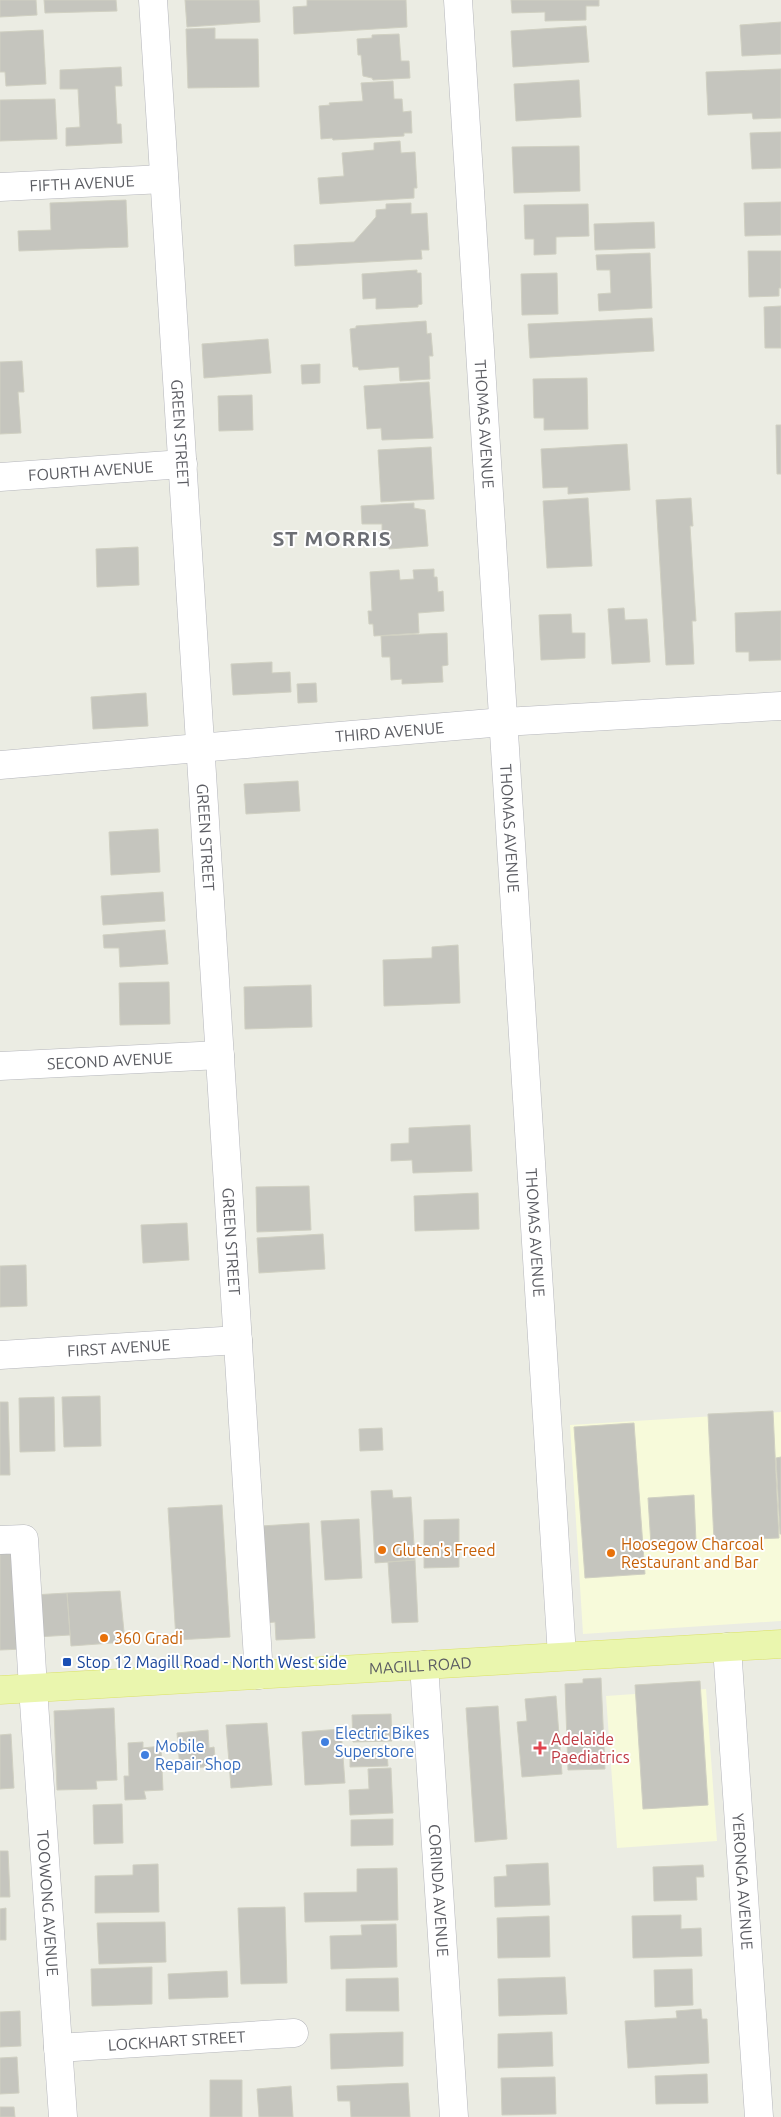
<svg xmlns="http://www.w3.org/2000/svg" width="781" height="2117" font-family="Ubuntu,sans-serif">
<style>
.commercial{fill:#f7fada}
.building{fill:#c5c5be;stroke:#d0d0c2}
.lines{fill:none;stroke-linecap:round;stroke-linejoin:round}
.minor-casing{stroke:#b5b6bc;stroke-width:29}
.major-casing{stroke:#dbe266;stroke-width:29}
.minor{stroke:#fff;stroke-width:28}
.major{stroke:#eaf6ae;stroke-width:28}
.food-dot{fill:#e8710a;stroke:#fff;stroke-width:2}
.transit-dot{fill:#1a4fb4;stroke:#fff;stroke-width:2}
.shop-dot{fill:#3f7fe0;stroke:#fff;stroke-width:2}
.health-dot{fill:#e0444e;stroke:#fff;stroke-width:2}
.labels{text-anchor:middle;stroke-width:4;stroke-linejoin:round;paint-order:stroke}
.street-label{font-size:16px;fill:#5b5c62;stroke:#fff}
.food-label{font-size:16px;fill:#c56008;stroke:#fff;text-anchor:start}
.transit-label{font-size:16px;fill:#164399;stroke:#fff;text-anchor:start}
.shop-label{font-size:16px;fill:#366cbe;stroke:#fff;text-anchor:start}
.health-label{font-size:16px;fill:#be3a42;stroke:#fff;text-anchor:start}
.district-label{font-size:21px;font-weight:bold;letter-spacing:1px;fill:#6c6e74;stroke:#fff}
</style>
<rect width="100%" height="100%" fill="#ebece3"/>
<!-- commercial -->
<path class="commercial" d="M781,1412v209l-198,13 -13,-209z
M706,1689l11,152 -100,7 -11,-152z"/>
<!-- building -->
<path class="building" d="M0,0h36l1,15 -37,2z
M44,0h72l1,11 -72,2z
M185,0h74l1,22 -73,5z
M307,0h99l1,27 -113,7 -1,-27 14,-1z
M511,0h88v6h-13v14l-41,1v-9l-33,1z
M781,22v32l-39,2 -2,-31z
M586,26l3,36 -76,5 -2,-36z
M215,28v11h43l1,48 -71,1 -2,-59z
M43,30l3,54 -40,2 -1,-14h-5v-40z
M399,34l2,27h8l1,17 -37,2 -1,-2 -9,-2 -2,-21h-3l-1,-16 15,-1v-3z
M121,67l1,19h-7l2,38h4l1,19 -56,3v-18l14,-1 -2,-38h-18v-19z
M781,69v49l-28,1 -1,-6 -44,2 -2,-43z
M579,80l2,37 -65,4 -2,-37z
M393,81l1,18h8l1,13 8,-1 1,22h-8v3l-71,4 -1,-2 -11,1 -2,-33 11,-1 -1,-2 34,-2 -2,-18z
M55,99l2,40 -57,2v-41z
M781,132v36l-29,1 -2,-36z
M400,141l1,12 14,-1 2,36h-3v10l-94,6 -2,-26 26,-2 -2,-23 32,-3v-7z
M579,146l1,45 -66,2 -2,-46z
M126,200l2,47 -109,4 -1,-20 33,-1 -1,-27z
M781,202v33l-36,1 -1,-33z
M411,203v11l16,-1 2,37h-8l1,9 -127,7 -1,-21 60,-3 22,-25v-7l10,-1v-5z
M588,204l1,32 -33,1v17l-22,1v-16h-9l-1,-34z
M654,222l1,26 -60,2 -1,-26z
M748,251h33v37h-2v8l-30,1z
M650,253l2,55 -53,3 -1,-17 13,-1 -1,-23h-13l-1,-15z
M417,270v3h4l1,31 -4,1v2l-42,2v-11l-13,1 -1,-25z
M557,273l1,41 -36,1 -1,-41z
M781,306v42h-16l-1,-41z
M652,318l2,33 -124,7 -2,-34z
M426,321l1,13 4,-1 2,23h-4l1,23 -30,2 -1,-14 -40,3 -1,-3h-5l-3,-38 6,-1v-2z
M268,339l3,34 -67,5 -2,-34z
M22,361l2,31h-6l3,41 -21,1v-72z
M320,364v19l-18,1 -1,-19z
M587,378l1,51 -44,1v-12h-10l-1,-39z
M429,382l4,56 -51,2 -1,-12 -14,1 -3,-43z
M252,395l1,35 -34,1 -1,-35z
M776,425h5v49h-4z
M627,444l3,46 -62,4v-7l-25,1 -2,-39z
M431,447l3,52 -53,3 -3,-52z
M588,498l4,68 -45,2 -4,-67z
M691,498l2,28h-3l6,95h-4l2,43 -28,1 -10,-165z
M414,503v5l11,2 3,36 -39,3v-3l-8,1 -1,-14h2v-9h-20l-1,-18z
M138,547l1,38 -42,2 -1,-38z
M434,569v8h3l1,15 5,-1 1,20 -26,2 1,20 -45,3 -1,-12h-4l-1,-13h4l-2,-39 29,-2 1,10 14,-1 -1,-9z
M624,608l1,12 22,-1 3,43 -38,2 -4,-55z
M781,611v49l-32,1v-9h-13l-1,-39z
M571,614l1,19h13v25l-44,2 -2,-45z
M447,633l1,32 -6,1 1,16 -41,2v-5l-11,1 -1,-23h-8l-1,-21z
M272,662v11l18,-1 1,20 -58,3 -2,-31z
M316,683l1,19 -19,1 -1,-19z
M146,693l2,33 -55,3 -2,-32z
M298,781l2,30 -54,3 -2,-30z
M158,829l2,43 -49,3 -2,-43z
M163,892l2,29 -62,4 -2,-29z
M165,930l3,34 -48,3 -1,-19h-15l-1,-13z
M458,945l2,58 -76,3 -1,-46 49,-2v-11z
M169,982l1,42 -50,1 -1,-42z
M311,985l1,42 -67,2 -1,-42z
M470,1125l2,46 -59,2 -1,-13 -21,1v-17l18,-1v-15z
M309,1186l2,44 -54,2 -1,-45z
M478,1193l1,36 -64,2 -1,-35z
M187,1223l2,37 -46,3 -2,-38z
M323,1234l2,35 -66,4 -2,-35z
M26,1265l1,41 -27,1v-41z
M100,1396l1,50 -37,1 -2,-50z
M54,1397l1,54 -35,1 -1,-54z
M0,1402h8l2,73h-10z
M773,1411l6,127 -65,3 -6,-127z
M634,1423l11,151 -60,4 -11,-151z
M382,1428l1,22 -23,1 -1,-22z
M781,1457v77h-1l-4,-76z
M392,1490l1,8 18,-1 4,63 -40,3 -4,-72z
M694,1495l2,47 -45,3 -3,-47z
M222,1505l8,132 -54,3 -8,-132z
M359,1519l3,59 -37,2 -4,-59z
M459,1519v48l-35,1v-48z
M309,1523l6,115 -39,2 -1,-18 -10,1 -4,-97z
M19,1543l5,106 -24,1v-106z
M415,1560l3,62 -26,1 -4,-61z
M120,1591l5,51 -54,4 -4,-53z
M67,1593l3,42 -34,2 -3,-42z
M601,1678l4,91 -37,1 -3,-86 18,-1v-4z
M700,1681l8,124 -65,4 -8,-124z
M556,1696l6,78 -40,3 -5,-55 10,-1 -2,-22z
M498,1706l9,133 -32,3 -9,-134z
M114,1708l3,72 -21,1 1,8 -40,1 -3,-79z
M391,1714l1,27 -39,1 -1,-27z
M267,1723l5,62 -41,3 -5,-63z
M341,1729l4,54 -40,2 -3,-53z
M208,1730l1,18 5,-1 2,19 -36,3 -3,-36z
M11,1734l3,54 -14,1v-54z
M143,1742v6l18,-2 2,44 -19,1 2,8 -21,1 -1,-24h5l-1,-33z
M387,1752l1,14 -38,1v-13z
M391,1768l2,45 -43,2 -1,-25 20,-1 -1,-20z
M122,1804l1,39 -29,1 -1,-39z
M393,1819v26l-42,1v-26z
M0,1851h8l2,46h-10z
M548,1863l2,42 -55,2 -1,-30 13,-1 -1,-11z
M158,1864l1,48 -64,1v-37l38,-1v-10z
M703,1865l1,12h-8l1,23 -43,1 -1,-34z
M397,1868l1,52 -93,2 -1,-29 53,-1v-23z
M285,1907l2,76 -46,1 -3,-76z
M6,1908v32h-6v-31z
M681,1915v14l20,-1 1,28 -69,2 -1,-42z
M549,1916l1,41 -52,1 -1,-40z
M165,1922l1,40 -67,2 -2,-41z
M396,1924l1,43 -66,2 -1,-33 32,-1 -1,-10z
M152,1967v37l-60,2 -1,-37z
M692,1969l1,36 -38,2 -1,-37z
M227,1971l1,26 -59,2 -1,-25z
M565,1977l2,37 -68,2 -1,-37z
M398,1978l1,33h-53v-32z
M701,2009l1,10h5l2,44 -81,5 -3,-47 52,-3 -1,-7z
M20,2011l1,35 -21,1v-35z
M403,2032v34l-72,3 -1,-35z
M552,2032l1,34 -55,2v-34z
M17,2057l2,36 -19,1v-36z
M707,2074l1,29 -52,1 -1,-28z
M555,2077l1,37 -54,1 -1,-37z
M210,2080h32v37h-32z
M408,2083l2,34h-59l-1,-16h-12l-1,-15z
M291,2086l2,31h-34l-2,-28z
M0,2107h14l1,10h-15z"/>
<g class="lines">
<defs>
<g id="minor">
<path id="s1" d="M153,0l106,1675"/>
<path id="s2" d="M458,0l104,1656"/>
<path id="s3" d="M0,187l164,-8"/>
<path id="s4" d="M0,477l183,-13"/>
<path id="s5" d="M0,765l503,-43 278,-16"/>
<path id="s6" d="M0,1066l220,-11"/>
<path id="s7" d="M0,1355l238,-15"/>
<path id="s8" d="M0,1540l24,-1 9,149 30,429"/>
<path id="s9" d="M727,1647l32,470"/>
<path id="s10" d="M424,1665l30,452"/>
<path id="s11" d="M58,2048l236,-15"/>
</g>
<g id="major">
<path id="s12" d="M0,1690l781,-46"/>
</g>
</defs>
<!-- minor casing -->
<use href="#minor" class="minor-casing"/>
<!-- major casing -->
<use href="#major" class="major-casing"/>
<!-- minor -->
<use href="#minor" class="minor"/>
<!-- major -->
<use href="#major" class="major"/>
</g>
<!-- markers -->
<g class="food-dot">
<circle cx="382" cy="1550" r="5"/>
<circle cx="611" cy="1553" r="5"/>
<circle cx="104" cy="1638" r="5"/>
</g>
<rect class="transit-dot" x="62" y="1657" width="10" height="10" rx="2.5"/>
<g class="shop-dot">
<circle cx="325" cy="1742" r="5"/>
<circle cx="145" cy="1755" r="5"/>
</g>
<path class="health-dot" d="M537.5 1740.5h5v5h5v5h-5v5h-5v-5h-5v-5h5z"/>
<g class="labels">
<!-- street labels -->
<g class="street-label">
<text dy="6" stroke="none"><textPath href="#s3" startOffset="82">FIFTH AVENUE</textPath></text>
<text dy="6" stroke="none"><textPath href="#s2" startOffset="425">THOMAS AVENUE</textPath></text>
<text dy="6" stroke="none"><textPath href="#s1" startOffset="434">GREEN STREET</textPath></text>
<text dy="6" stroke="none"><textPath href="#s4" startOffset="91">FOURTH AVENUE</textPath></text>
<text dy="6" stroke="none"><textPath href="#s5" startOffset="391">THIRD AVENUE</textPath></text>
<text dy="6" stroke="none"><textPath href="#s2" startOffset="830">THOMAS AVENUE</textPath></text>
<text dy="6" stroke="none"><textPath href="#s1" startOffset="839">GREEN STREET</textPath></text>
<text dy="6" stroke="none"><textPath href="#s6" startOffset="110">SECOND AVENUE</textPath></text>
<text dy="6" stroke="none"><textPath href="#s2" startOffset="1235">THOMAS AVENUE</textPath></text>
<text dy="6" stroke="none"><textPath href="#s1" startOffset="1244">GREEN STREET</textPath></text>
<text dy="6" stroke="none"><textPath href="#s7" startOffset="119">FIRST AVENUE</textPath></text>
<text dy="6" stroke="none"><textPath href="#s12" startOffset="421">MAGILL ROAD</textPath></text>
<text dy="6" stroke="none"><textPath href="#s9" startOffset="235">YERONGA AVENUE</textPath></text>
<text dy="6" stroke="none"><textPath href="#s10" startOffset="226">CORINDA AVENUE</textPath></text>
<text dy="6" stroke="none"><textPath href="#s8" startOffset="389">TOOWONG AVENUE</textPath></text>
<text dy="6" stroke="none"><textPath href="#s11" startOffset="119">LOCKHART STREET</textPath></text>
</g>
<!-- food labels -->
<g class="food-label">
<text x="621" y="1550">Hoosegow Charcoal<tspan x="621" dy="18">Restaurant and Bar</tspan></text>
<text x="392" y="1556">Gluten's Freed</text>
<text x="114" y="1644">360 Gradi</text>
</g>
<!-- transit labels -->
<g class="transit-label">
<text x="77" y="1668">Stop 12 Magill Road - North West side</text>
</g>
<!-- shop labels -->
<g class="shop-label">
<text x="335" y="1739">Electric Bikes<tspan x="335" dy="18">Superstore</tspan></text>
<text x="155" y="1752">Mobile<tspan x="155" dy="18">Repair Shop</tspan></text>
</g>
<!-- health labels -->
<g class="health-label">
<text x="551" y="1745">Adelaide<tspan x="551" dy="18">Paediatrics</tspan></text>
</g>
<!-- district labels -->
<g class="district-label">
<text x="332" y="546">ST MORRIS</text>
</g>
</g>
</svg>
